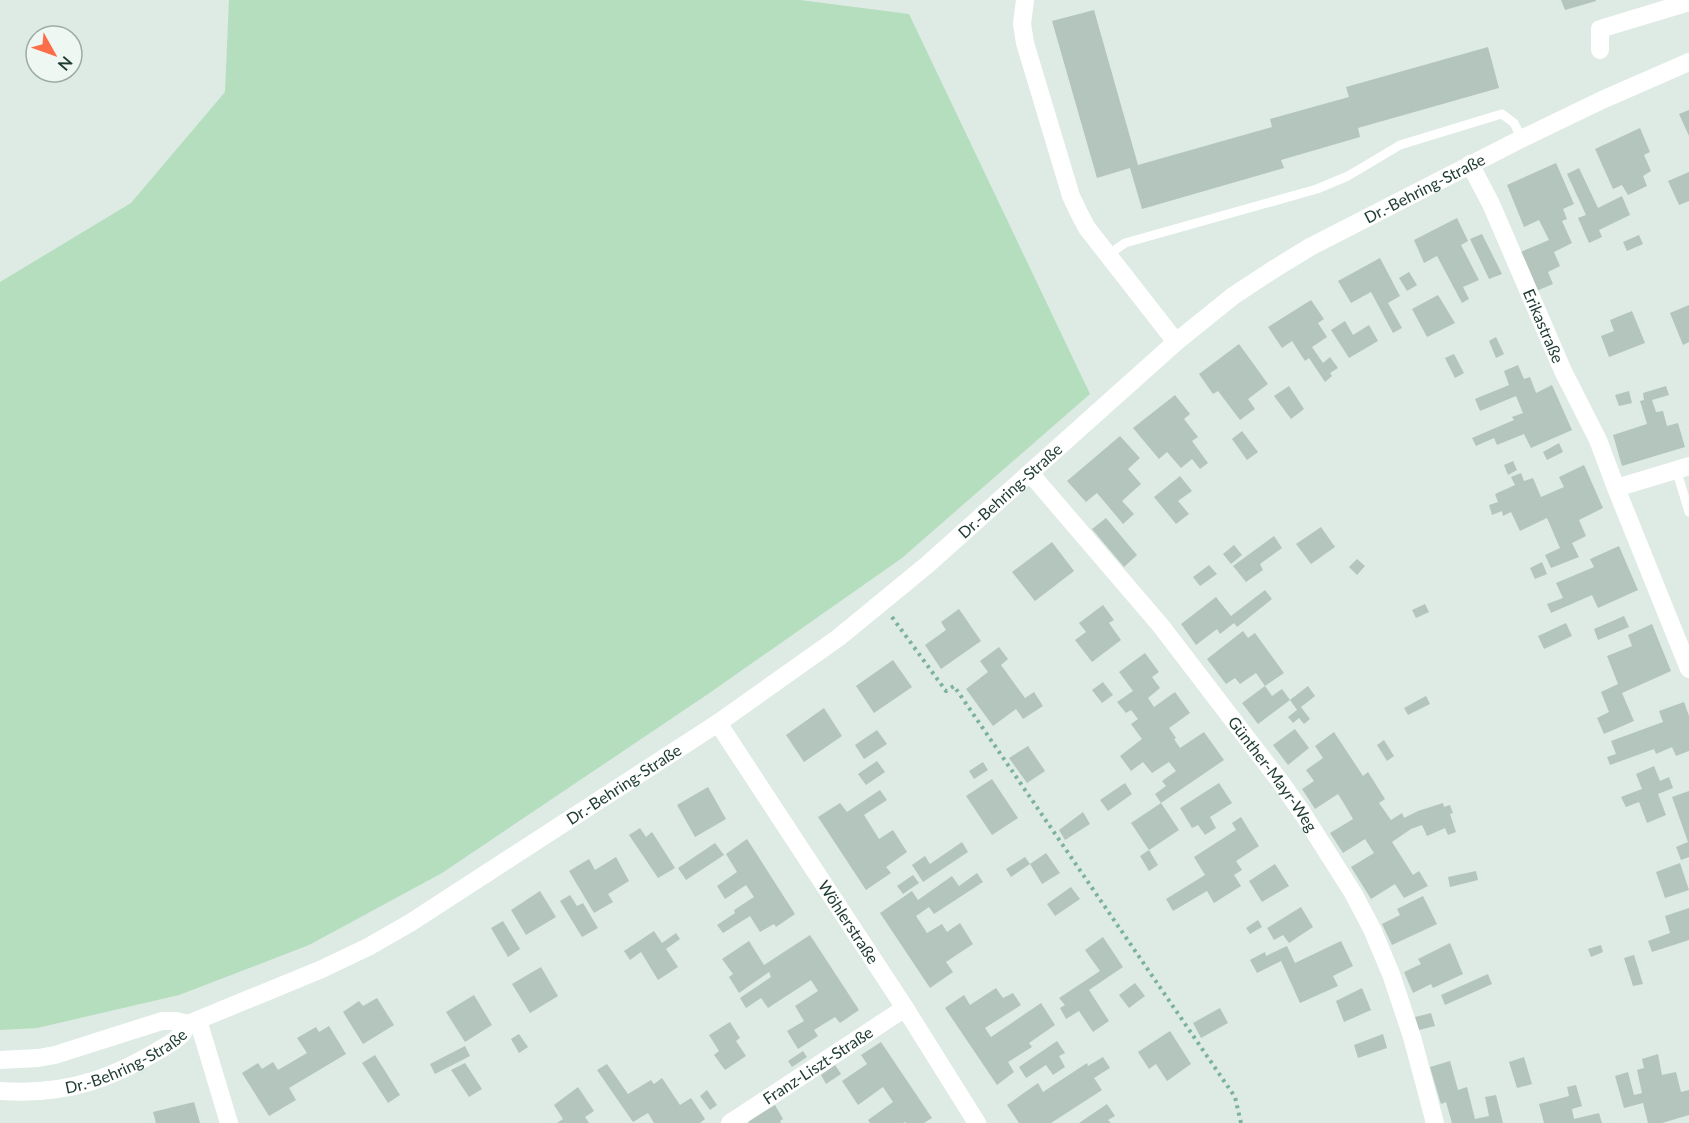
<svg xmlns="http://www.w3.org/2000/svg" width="1689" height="1123" font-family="Lato,sans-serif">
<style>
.green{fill:#b4debd}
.building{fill:#b3c5bd}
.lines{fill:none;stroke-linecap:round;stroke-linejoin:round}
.path{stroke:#7bb19d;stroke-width:4;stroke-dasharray:3 4.5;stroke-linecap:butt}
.service{stroke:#fff;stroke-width:9}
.minor{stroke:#fff;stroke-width:18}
.tertiary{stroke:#fff;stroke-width:18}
.labels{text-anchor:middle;stroke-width:5;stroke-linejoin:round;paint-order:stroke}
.street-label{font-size:16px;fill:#1e3b32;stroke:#eef7f2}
</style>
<rect width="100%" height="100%" fill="#ddebe4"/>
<!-- green -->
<path class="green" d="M229,0h571l109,14 181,380 -188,164 -194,136 -266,179 -133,72 -130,50 -142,33 -37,2v-748l131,-79 94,-111z"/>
<!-- building -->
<path class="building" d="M1561,0h35v1l-31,9z
M1094,10l44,155 134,-38 -2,-8 79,-22 -3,-10 142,-40 11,41 -141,40 2,9 -79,23 3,8 -142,41 -12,-41 -33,10 -45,-157z
M1689,110v26l-10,-22z
M1640,128l10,24 -6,3 7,16 -8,5 4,10 -19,9 -6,-10 -9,4 -18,-40z
M1556,163l18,41 -11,5 4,10 -5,2 10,22 -18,9 6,14 -12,6 5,12 -19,8 -16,-39 31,-13 -10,-20 -15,7 -17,-42z
M1579,168l19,40 24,-12 8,19 -31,15 3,7 -13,6 -11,-25 8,-3 -19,-41z
M1689,172v29l-10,4 -11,-24z
M1457,218l11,23 -7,4 18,35 -16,7 6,12 -7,4 -25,-47 -13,7 -10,-23z
M1482,234l20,40 -13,5 -19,-40z
M1639,235l4,9 -16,7 -4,-9z
M1380,258l20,38 -12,7 14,25 -9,5 -22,-41 -20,11 -13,-22z
M1409,272l8,13 -10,6 -8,-13z
M1438,295l17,28 -28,14 -15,-28z
M1311,300l13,19 -6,4 9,14 -15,10 11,16 7,-6 8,11 -8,5 2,3 -7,6 -16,-24 -4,3 -13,-20 -10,7 -14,-21z
M1689,305v37l-6,3 -13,-32z
M1632,311l13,32 -36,14 -8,-21 13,-5 -4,-11z
M1345,321l8,14 16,-10 9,16 -29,17 -18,-28z
M1496,337l8,17 -8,4 -7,-17z
M1239,344l29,40 -20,15 7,10 -15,11 -22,-29 -5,3 -14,-20z
M1454,354l10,19 -9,5 -10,-20z
M1518,365l6,14 6,-2 6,16 16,-8 20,45 -41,18 -7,-14 -27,11 -3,-7 -18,8 -4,-8 42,-18 -2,-3 11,-4 -7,-17 -36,15 -5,-12 34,-14 -5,-14z
M1289,386l15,23 -13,10 -17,-23z
M1666,386l3,9 -17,5 4,12 7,-1 4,15 11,-3 7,24 -63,19 -9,-31 34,-11 -7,-23 4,-1 -1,-7z
M1629,391l3,12 -13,3 -4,-11z
M1175,395l15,19 -6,5 14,18 -6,4 16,22 -8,6 -8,-10 -11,9 -14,-16 -8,7 -26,-31z
M1242,431l16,21 -11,8 -15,-21z
M1120,436l20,22 -12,11 13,15 -19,17 12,13 -11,10 -26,-31 -11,9 -19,-21z
M1559,443l4,9 -16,8 -4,-8z
M1513,461l4,9 -9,5 -4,-10z
M1584,465l19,43 -24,12 7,16 -14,7 7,14 -28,11 -6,-13 15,-7 -13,-30 -27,13 -9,-19 -8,4 -1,-5 -10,4 -3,-10 9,-3 -3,-8 20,-9 -4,-8 10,-4 3,8 9,-3 8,19 23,-10 -5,-10z
M1180,476l12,15 -14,10 11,13 -13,10 -22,-27z
M1106,518l31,37 -13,12 -32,-38z
M1321,527l14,20 -24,17 -15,-20z
M1274,536l8,12 -22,16 3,6 -17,12 -13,-16z
M1052,542l22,29 -39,30 -23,-29z
M1234,545l8,10 -11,9 -8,-10z
M1619,546l19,44 -40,18 -6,-13 -41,18 -4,-9 16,-6 -7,-15 38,-16 -4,-8z
M1357,559l8,7 -8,9 -8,-8z
M1542,562l5,12 -12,5 -5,-11z
M1209,565l8,9 -17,12 -7,-9z
M1265,590l7,9 -35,28 -3,-4 -14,11 -3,-5 -21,16 -15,-21 35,-27 15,19z
M1425,604l4,8 -13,6 -4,-8z
M1103,605l11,15 -5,3 12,17 -29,22 -17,-22 11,-8 -7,-9z
M959,609l22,32 -40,28 -16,-24 21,-15 -5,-8z
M1624,616l5,11 -31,13 -4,-11z
M1566,623l6,13 -28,13 -6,-13z
M1652,624l19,47 -49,22 12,28 -30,13 -7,-16 12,-6 -8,-20 17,-8 -11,-28 25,-10 -4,-11z
M1243,631l5,7 7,-5 29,40 -19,13 -9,-13 -16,11 -5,-6 -9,6 -19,-25z
M999,647l9,12 -7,6 24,33 9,-6 9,14 -20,13 -7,-10 -23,17 -27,-37 22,-17 -8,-11z
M1145,653l14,19 -7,5 8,11 -12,10 6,9 21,-15 15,21 -21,15 7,10 -2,1 6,9 24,-16 20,28 -63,43 -6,-9 11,-8 -4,-5 14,-10 -7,-9 -17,11 -9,-11 -12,9 -11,-15 22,-17 -11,-15 7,-5 -7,-9 -5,3 -9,-11 16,-11 -14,-19z
M893,660l19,27 -38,26 -18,-27z
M1103,682l10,13 -11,8 -10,-13z
M1265,686l7,10 10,-7 8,11 -32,24 -16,-21z
M1308,686l7,10 -14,11 9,12 -6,5 -5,-6 -6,5 -5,-6 9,-7 -7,-10z
M1426,696l4,8 -22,11 -4,-7z
M1684,702l5,14v35l-13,5 -4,-9 -16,7 -2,-5 -44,16 -3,-8 9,-3 -5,-13 52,-19 -4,-11z
M824,708l18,28 -38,26 -18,-27z
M1295,729l14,19 -21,17 -15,-20z
M877,730l10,14 -23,15 -9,-14z
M1334,732l29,44 5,-4 17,27 -6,4 12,17 11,-7 2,5 14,-7 25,-8 1,4 6,-2 3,8 -3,1 6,18 -8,3 -3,-7 -18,8 -5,-11 -11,4 -19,13 21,33 6,-4 9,15 -24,12 -9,-14 -24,15 -20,-32 23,-14 -9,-14 -22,14 -13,-20 23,-14 -7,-12 -8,-13 -23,15 -13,-20 12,-8 -8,-11 17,-12 -8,-12z
M1384,740l10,16 -7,5 -10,-16z
M1028,746l17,25 -18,12 -18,-25z
M877,761l8,11 -19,13 -8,-11z
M983,762l5,8 -14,9 -5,-8z
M1654,766l6,15 9,-4 4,11 -15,6 8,21 -19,8 -8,-21 -13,5 -5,-10 21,-8 -6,-15z
M992,779l26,39 -26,17 -26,-39z
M1125,783l7,11 -24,17 -8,-11z
M1219,783l13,20 -22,14 6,11 -11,7 -7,-10 -6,3 -12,-20z
M708,787l18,32 -31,18 -18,-32z
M880,790l7,10 -23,15 15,24 14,-9 14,22 -21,15 5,6 -25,17 -48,-73 22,-14 7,9z
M1689,791v66l-8,3 -5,-13 12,-5 -16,-45z
M1161,803l18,27 -30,20 9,15 -9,6 -9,-15 9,-6 -18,-27z
M1083,812l7,12 -25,16 -6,-10z
M1241,817l18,29 -23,15 6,9 -8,5 7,11 -27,17 -7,-12 -34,20 -7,-12 39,-24 -11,-18 42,-27 -4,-7z
M640,828l6,9 6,-5 23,36 -17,10 -29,-43z
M747,839l48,75 -19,13 -2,-3 -14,8 -10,-16 -27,17 -6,-8 18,-12 -1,-3 20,-13 -8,-12 -21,14 -8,-13 20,-14 -11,-18z
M962,842l6,10 -45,30 -11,-17 13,-9 5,8z
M715,843l9,12 -38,25 -8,-12z
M1046,853l14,20 -18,11 -12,-20z
M616,857l13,24 -21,13 5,8 -19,11 -25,-42 20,-12 6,11z
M1025,857l5,7 -19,13 -5,-8z
M1680,863l9,27 -24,8 -9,-26z
M1275,864l14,22 -27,16 -13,-21z
M1476,871l2,9 -28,7 -2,-10z
M977,873l6,9 -49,32 -5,-7 -13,9 11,17 15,-9 5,8 13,-9 13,21 -27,18 7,10 -23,16 -50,-75 32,-22 6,9 34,-24 7,10z
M913,875l6,8 -16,11 -6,-8z
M1071,887l9,12 -25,17 -8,-12z
M540,891l16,26 -30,18 -15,-25z
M570,895l7,11 6,-3 15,25 -16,9 -22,-36z
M1423,896l14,28 -45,21 -10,-21 18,-9 -3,-6z
M1301,907l12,20 -24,16 -6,-8 -9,5 -7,-12z
M1689,908v32l-37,12 -4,-11 22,-8 -5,-17z
M1258,920l4,7 -12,7 -4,-6z
M503,921l17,28 -12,8 -17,-29z
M654,931l8,12 14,-10 4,6 -14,10 12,18 -20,13 -17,-28 -11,8 -6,-9z
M810,935l49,75 -19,13 -5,-6 -21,13 4,6 -20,13 -11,-18 17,-10 -9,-15 23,-15 -7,-11 -43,28 -7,-10 -15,10 -6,-10 31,-21 -2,-5 -30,21 -10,-16 4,-3 -11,-15 27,-18 15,24z
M1103,937l20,30 -34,23 20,31 -16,11 -14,-21 -13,8 -6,-11 5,-3 -6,-7 41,-27 -15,-21z
M1341,941l12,25 -20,10 5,10 -38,17 -19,-42 -24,12 -7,-13 15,-8 1,4 21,-10 8,17z
M1450,943l13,31 -30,14 -2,-4 -18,9 -9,-21 17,-8 -3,-5z
M1601,945l2,7 -12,5 -3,-8z
M1634,955l9,29 -10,2 -9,-28z
M541,967l17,29 -28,17 -18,-29z
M1488,974l4,10 -47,21 -4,-10z
M1135,983l10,13 -16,12 -10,-13z
M996,988l7,10 10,-5 8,12 -36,23 6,9 50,-34 14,22 -26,18 3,4 -24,15 6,10 -17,13 -52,-77 19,-13 6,10z
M1362,988l9,22 -27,12 -8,-21z
M474,995l18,30 -27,17 -19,-30z
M377,998l17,27 -31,19 -20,-32 16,-11 4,5z
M1220,1008l8,15 -27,15 -8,-15z
M1431,1013l4,13 -16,4 -4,-13z
M730,1022l10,16 -4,3 10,15 -21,14 -11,-15 5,-4 -10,-16z
M329,1026l17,28 -57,34 7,12 -27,16 -27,-43 16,-10 4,6 11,-7 5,8 29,-17 -10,-15 19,-11 3,5z
M1170,1031l21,33 -24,17 -11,-17 -7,5 -11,-17z
M519,1034l9,13 -9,6 -8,-14z
M1383,1034l4,14 -29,10 -4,-13z
M1057,1041l8,12 -6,3 6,11 -12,8 -7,-10 -20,13 -7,-11z
M881,1042l51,76 -8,5h-18l-1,-1 -2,1h-33l-2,-3 25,-18 -10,-15 -25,18 -16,-24 25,-17 -6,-9z
M465,1046l5,10 -35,18 -5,-10z
M803,1051l4,6 -15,10 -4,-6z
M1658,1054l4,21 14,-3 5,20 8,-2v25l-27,8h-14l-5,-20 -19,5 -9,-32 13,-4 6,23 8,-2 -5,-23 7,-2 -2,-9z
M375,1055l25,40 -12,8 -26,-40z
M1103,1057l7,11 -16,10 8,12 -51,33h-32l-12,-18 31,-22 5,9 44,-29 1,3z
M1524,1057l8,27 -15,4 -8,-26z
M1450,1061l8,29 9,-3 8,32 14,-3 -4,-19 11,-2 7,28h-51l-6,-21 -5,2 -11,-37z
M465,1063l17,26 -13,8 -18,-27z
M607,1064l21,30 23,-14 3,4 8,-6 18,27 11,-7 14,21 -5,4h-46l-6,-10 -15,9 -36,-52z
M835,1065l6,9 -15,10 -5,-9z
M1576,1085l6,21 -10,3 2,10 25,-6 3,10h-58l-5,-19 30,-8 -2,-9z
M578,1087l16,24 -9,6 4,6h-32l6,-4 -9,-14z
M707,1090l10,15 -7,5 -10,-14z
M194,1102l6,21h-44l-3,-11z
M1107,1104l8,12 -7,4 3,3h-32z
M775,1105l8,14 -3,2 1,2h-32l-1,-2z"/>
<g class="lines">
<!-- path -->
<path class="path" d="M892,617l54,74 8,-5 281,411 6,26"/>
<!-- service -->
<path class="service" d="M1108,255l17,-12 192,-54 31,-13 52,-31 95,-29 7,-2 12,9 8,16
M1676,469l13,43"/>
<!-- minor -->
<g class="minor">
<path d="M1025,0l-3,24 3,19 46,153 8,17 8,15 89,114"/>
<path d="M1600,50v-21l89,-27"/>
<path id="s1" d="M1470,164l21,40 72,167 35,69 18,48 73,181"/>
<path id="s2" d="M1030,473l131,153 121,158 21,30 50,79 19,36 19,45 21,63 23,86"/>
<path d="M1616,488l73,-22"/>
<path id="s3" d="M718,723l187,285 72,115"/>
<path d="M198,1020l31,103"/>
<path id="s4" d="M730,1123l175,-115"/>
</g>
<!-- tertiary -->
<g class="tertiary">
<path d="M0,1060l38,-2 17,-3 107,-34h14l12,3"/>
<path id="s5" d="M0,1091c69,5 117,-14 174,-50l8,-7 6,-10 134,-55 46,-22 42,-24 308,-200 120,-85 89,-73 249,-223 57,-46 41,-27 36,-22 207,-106 85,-41 87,-38"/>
</g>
</g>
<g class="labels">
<!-- street labels -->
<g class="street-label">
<text dy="6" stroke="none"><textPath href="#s5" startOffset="1708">Dr.-Behring-Straße</textPath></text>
<text dy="6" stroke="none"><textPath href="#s1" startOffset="178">Erikastraße</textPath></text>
<text dy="6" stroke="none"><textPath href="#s5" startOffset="1192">Dr.-Behring-Straße</textPath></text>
<text dy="6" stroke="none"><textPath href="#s2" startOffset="387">Günther-Mayr-Weg</textPath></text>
<text dy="6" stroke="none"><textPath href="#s5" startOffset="706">Dr.-Behring-Straße</textPath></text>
<text dy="6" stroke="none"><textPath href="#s3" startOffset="238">Wöhlerstraße</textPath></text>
<text dy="6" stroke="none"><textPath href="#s5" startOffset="132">Dr.-Behring-Straße</textPath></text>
<text dy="6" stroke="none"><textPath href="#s4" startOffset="105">Franz-Liszt-Straße</textPath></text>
</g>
</g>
<!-- north arrow -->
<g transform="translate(54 54) rotate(130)"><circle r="28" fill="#eef7f2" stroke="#9baca5" stroke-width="1.5"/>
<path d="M0-4.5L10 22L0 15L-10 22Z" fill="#fc6d4a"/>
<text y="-9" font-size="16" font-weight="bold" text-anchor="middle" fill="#1e3b32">N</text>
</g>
</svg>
